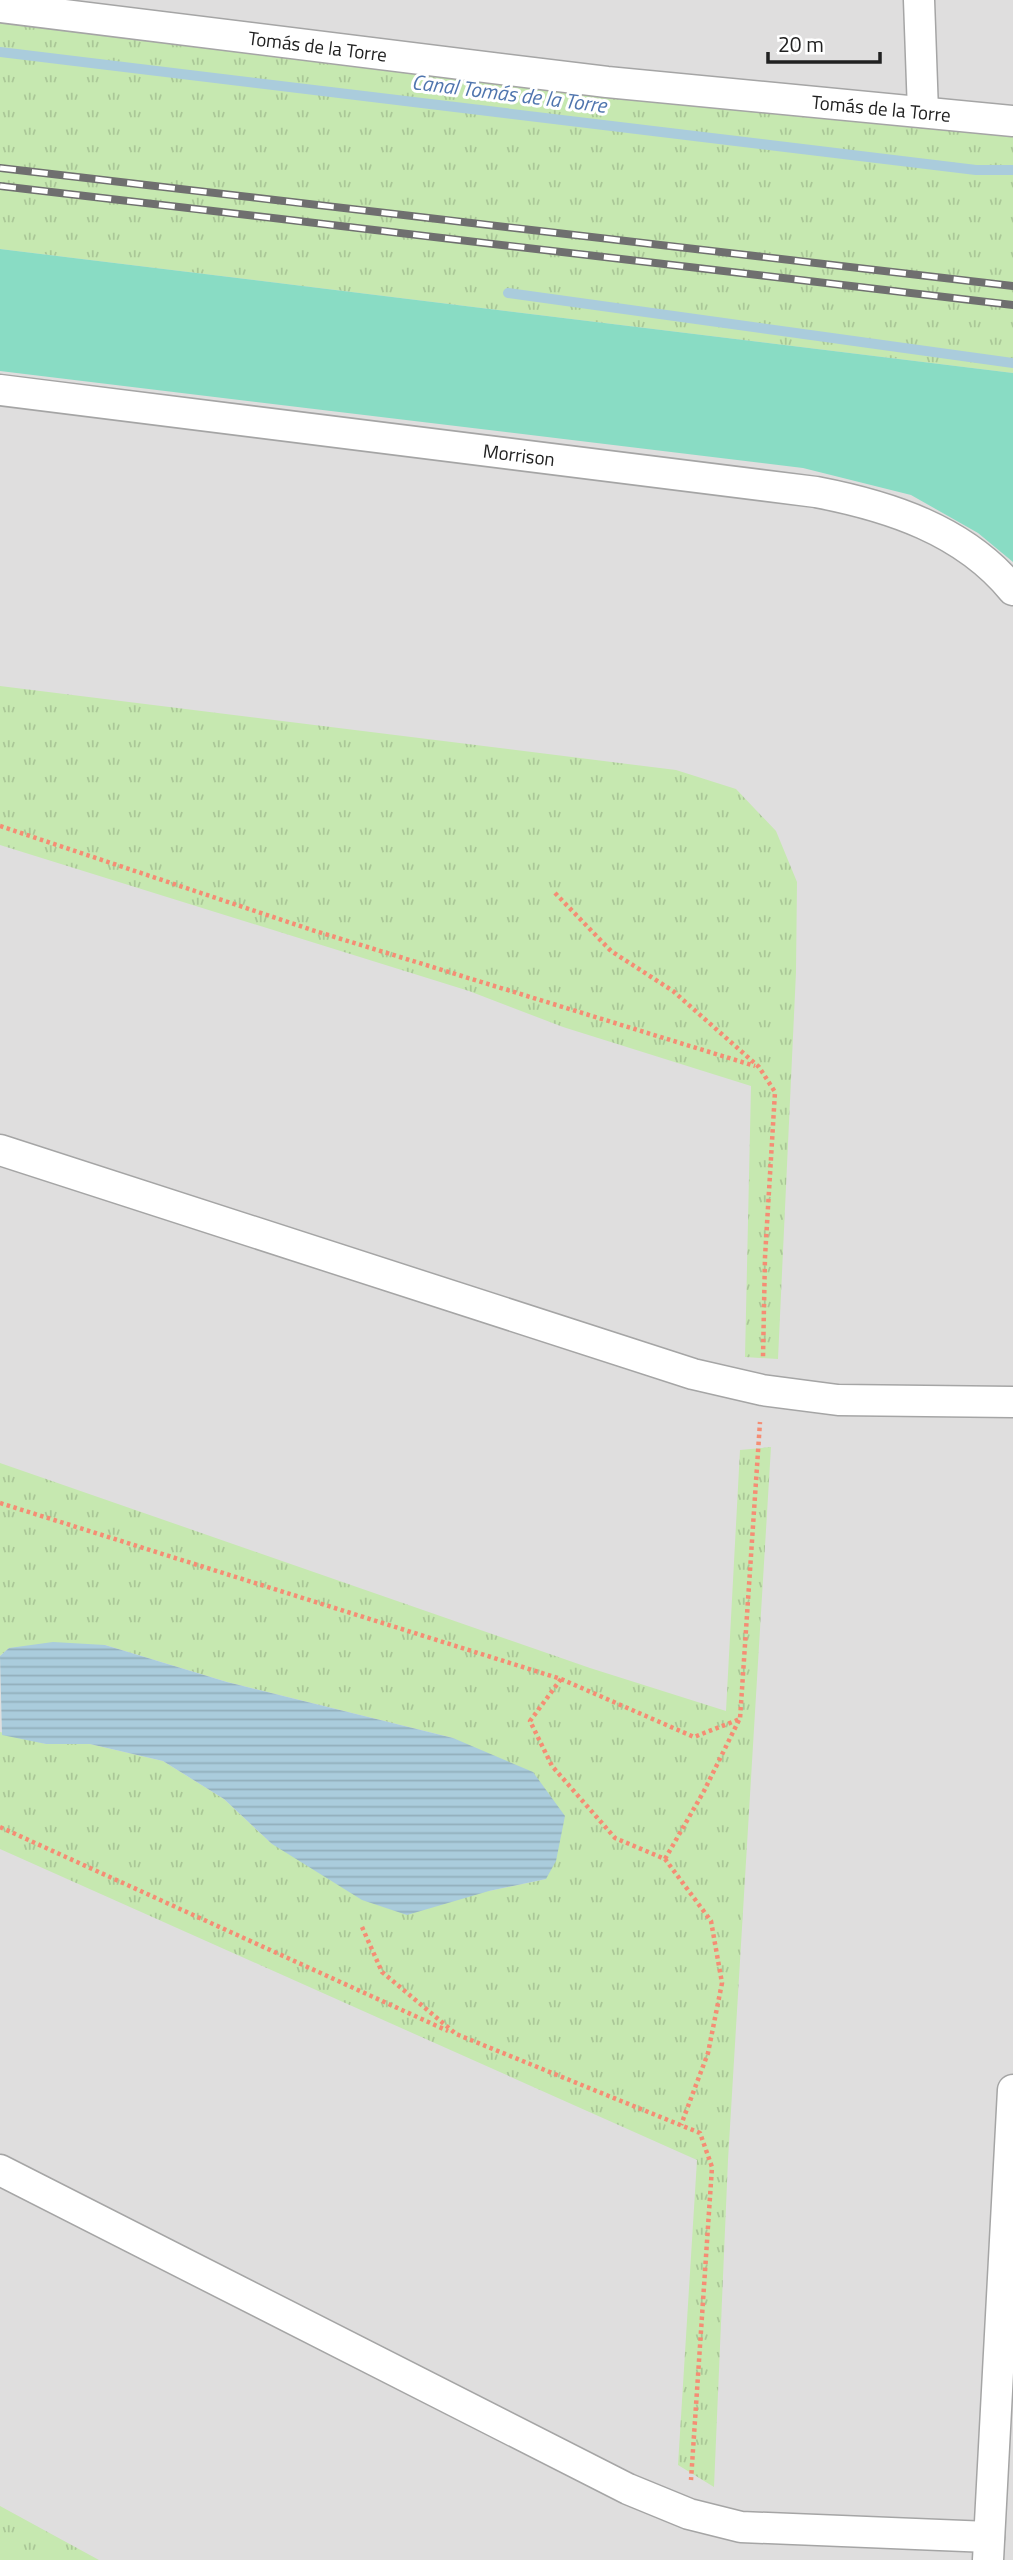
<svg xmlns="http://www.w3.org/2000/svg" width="1013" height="2560" font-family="'Titillium Web',sans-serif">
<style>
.residential{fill:#dfdede}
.grass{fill:url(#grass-tufts)}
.pitch{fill:#89dcc4}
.water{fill:url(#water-rules)}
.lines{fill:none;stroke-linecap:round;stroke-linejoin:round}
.stream{stroke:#aaccdc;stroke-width:10}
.street-casing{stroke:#a5a5a5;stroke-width:33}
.path{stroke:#f58d74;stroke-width:4.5;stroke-dasharray:3.5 3.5;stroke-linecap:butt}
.street{stroke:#fff;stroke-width:30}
.rail-casing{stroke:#6f6f6f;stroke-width:8}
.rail{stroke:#fff;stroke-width:5;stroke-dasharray:16;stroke-linecap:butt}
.labels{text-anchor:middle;stroke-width:6;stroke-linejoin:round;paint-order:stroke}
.street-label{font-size:19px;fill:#212121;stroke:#fff}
.water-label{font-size:21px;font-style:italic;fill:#4f75ae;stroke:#fff}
</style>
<defs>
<pattern id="grass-tufts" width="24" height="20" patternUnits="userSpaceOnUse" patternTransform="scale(1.75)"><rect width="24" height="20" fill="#c6e8b0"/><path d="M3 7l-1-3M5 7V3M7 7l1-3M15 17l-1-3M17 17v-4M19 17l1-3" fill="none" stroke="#aac797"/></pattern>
<pattern id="water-rules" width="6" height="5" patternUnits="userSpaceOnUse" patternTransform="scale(1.75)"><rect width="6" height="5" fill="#aaccdc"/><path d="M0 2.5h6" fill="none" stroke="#92afbc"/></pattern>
</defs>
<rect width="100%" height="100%" fill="#f1eee7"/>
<!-- residential -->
<path class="residential" d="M0,0h1013v121z
M0,186l1013,119v2255h-1013z"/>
<!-- grass -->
<path class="grass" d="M0,7l1013,114v252l-1013,-124z
M0,686l676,84 60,19 40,42 21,51 -1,90 -18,387 -33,-2 6,-271 -188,-59 -94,-36 -469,-146z
M771,1447l-43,713 -14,327 -36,-22 19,-305 -697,-311v-117l46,12h44l73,17 61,38 48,45 217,47 57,-12 -93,-141 -226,-56 -122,-37 -96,3 -9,8v-193l590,205 136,43 14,-261z
M0,2506l99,54h-99z"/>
<!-- pitch -->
<path class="pitch" d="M0,249l1013,124v189l-35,-29 -67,-38 -108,-27 -803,-97z"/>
<!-- water -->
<path class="water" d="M53,1642l52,3 122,37 226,56 80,34 32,44 -9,45 -10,18 -57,12 -82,24 -45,-15 -90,-56 -48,-45 -61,-38 -73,-17h-44l-44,-9 -2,-79 9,-8z"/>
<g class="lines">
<!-- stream -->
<path class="stream" d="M0,52l976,118h37
M508,293l505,70"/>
<defs>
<g id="street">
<path d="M919,0l4,112"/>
<path id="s1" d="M0,7l607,75 406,39"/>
<path id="s2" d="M0,390l816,102c73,14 148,38 197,98"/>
<path d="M0,1150l693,224 69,16 76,10 175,2"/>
<path d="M0,2170l628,319 61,25 52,13 248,10"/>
<path d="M988,2560l25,-470"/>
</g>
</defs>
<!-- street casing -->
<use href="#street" class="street-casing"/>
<!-- path -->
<path class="path" d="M0,826l312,104 443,136
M555,893l56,58 62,40 86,76 16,25 -10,165 -2,100
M0,1503l561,176 133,58 46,-18 20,-297
M561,1679l-31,42 22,45 63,72 50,21 46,62 11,62 -14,70 -27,72
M0,1827l448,204
M665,1859l39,-68 35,-71
M362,1927l20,45 74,62 244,99 12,34 -21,313"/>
<!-- street -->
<use href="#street" class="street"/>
<defs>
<path id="rail" d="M0,168l1013,118
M0,186l1013,119"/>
</defs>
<!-- rail casing -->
<use href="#rail" class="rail-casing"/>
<!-- rail -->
<use href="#rail" class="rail"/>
</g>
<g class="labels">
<!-- street labels -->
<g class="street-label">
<text dy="7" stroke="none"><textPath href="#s1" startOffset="320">Tomás de la Torre</textPath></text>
<text dy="7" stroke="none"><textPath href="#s1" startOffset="887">Tomás de la Torre</textPath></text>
<text dy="7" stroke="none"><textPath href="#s2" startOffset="523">Morrison</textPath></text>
</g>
<!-- water labels -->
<g class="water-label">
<text transform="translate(509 94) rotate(7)" y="7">Canal Tomás de la Torre</text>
</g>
</g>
<!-- scale -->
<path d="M768 52v10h112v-10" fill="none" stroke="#212121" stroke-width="3.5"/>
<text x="778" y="52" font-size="21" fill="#212121" stroke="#ffffff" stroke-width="5" paint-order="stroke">20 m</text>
</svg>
